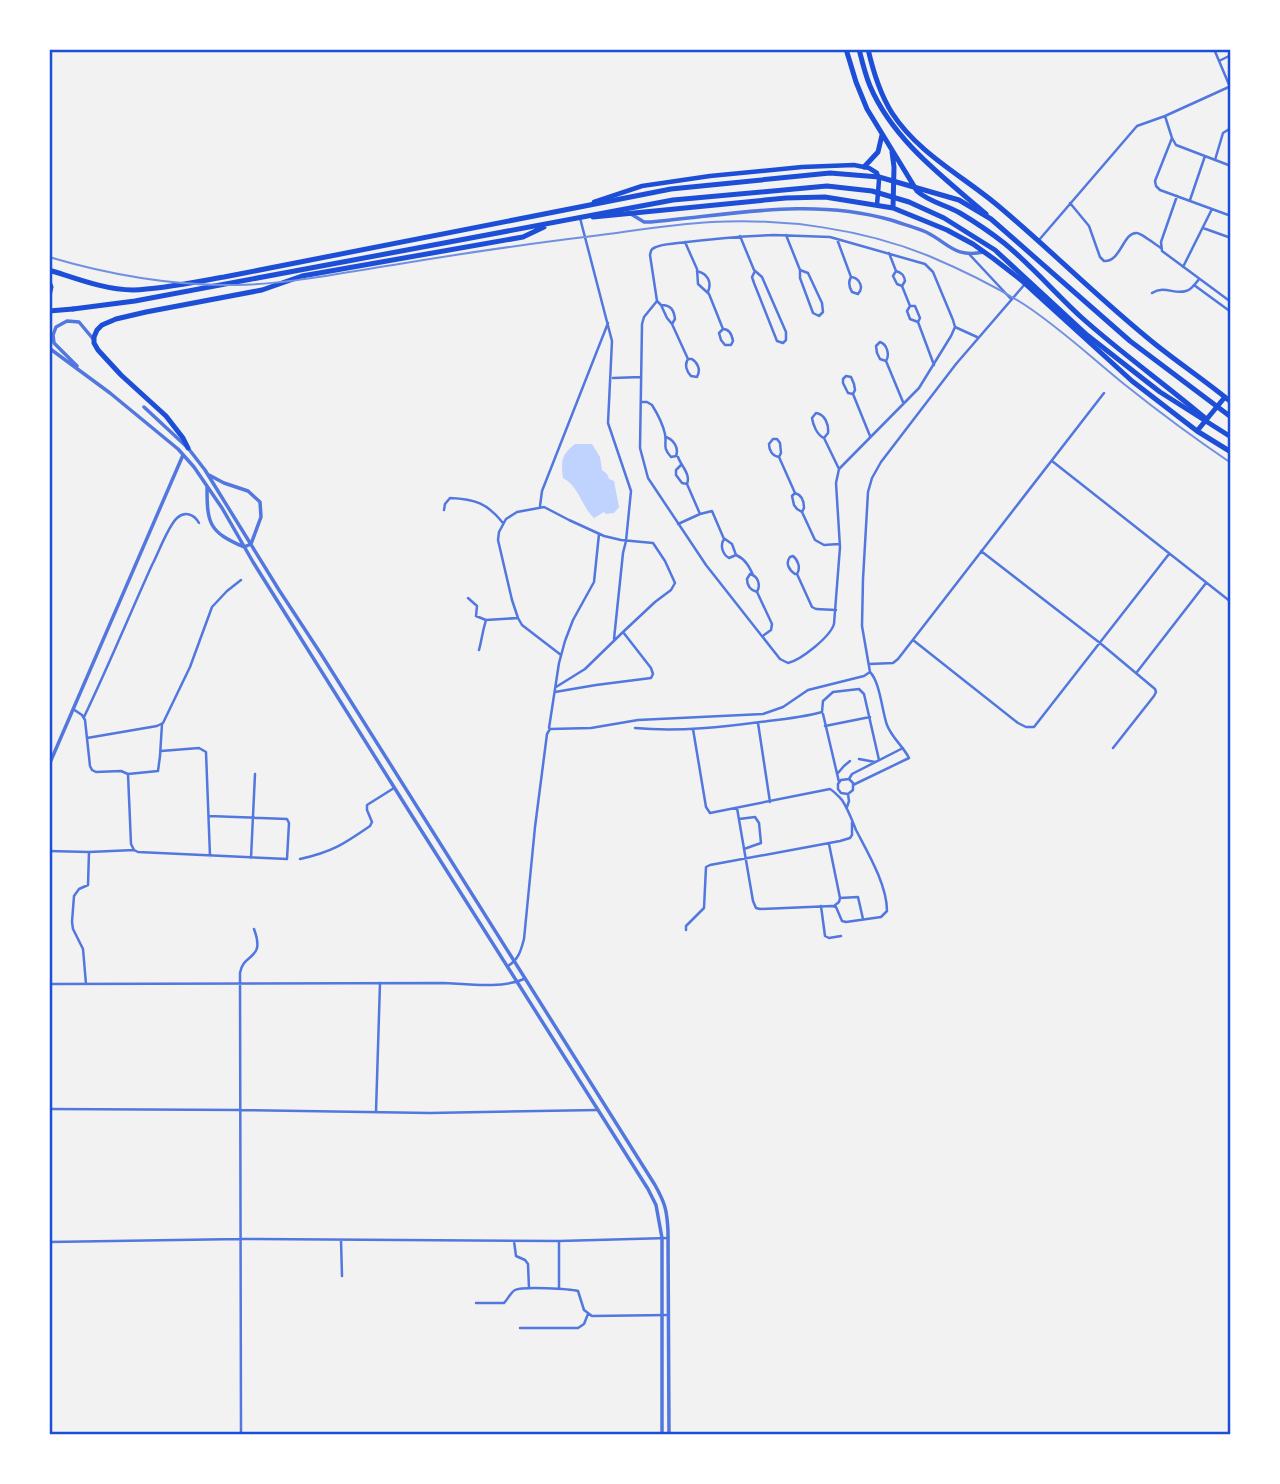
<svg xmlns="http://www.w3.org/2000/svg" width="1280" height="1484" font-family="'Source Sans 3',sans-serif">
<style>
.water{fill:#bfd3fe}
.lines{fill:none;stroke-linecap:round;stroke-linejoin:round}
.minor{stroke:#5277de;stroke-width:2.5}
.tertiary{stroke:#5277de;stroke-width:3.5}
.secondary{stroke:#1d4ed8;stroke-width:4.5}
.primary{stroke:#1d4ed8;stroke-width:5}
.trunk{stroke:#1d4ed8;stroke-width:5}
.motorway{stroke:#1d4ed8;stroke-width:5}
.rail{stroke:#7290e2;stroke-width:2}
.neatline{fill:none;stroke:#1d4ed8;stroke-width:2.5}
</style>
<rect width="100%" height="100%" fill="#f2f2f2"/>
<!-- water -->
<path class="water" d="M575,444h17l8,13 2,13 5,4 2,5 5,2 5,26 -5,6 -8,1 -2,-2 -10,6c-13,-12 -15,-32 -31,-40 -2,-17 -2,-23 12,-34z"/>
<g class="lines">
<!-- minor -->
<path class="minor" d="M1214,49l16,38
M1219,61l12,-6
M1165,116l7,22 4,7 55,21
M1172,138l-17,43 1,5 4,4 71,26
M1215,160l8,-27 8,-5
M1177,196l-16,46 1,9 69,51
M1190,200l15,-44
M1070,203l19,23 11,31 4,4c17,1 19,-29 33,-28 4,0 19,12 24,15
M580,218l32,123 -4,82 23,68 -5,50 -3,12 -9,86
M1203,228l28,10
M774,235l56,2 95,27 8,8 20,48 2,7 -4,9 -32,52 -80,81 -3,14 4,64 -6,77c-4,13 -33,36 -46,39l-8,-4 -74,-94 -58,-87 -8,-30 2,-124 2,-7 13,-16 -7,-46c1,-5 1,-6 6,-8 6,-3 15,-3 22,-4 32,-4 64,-7 96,-8z
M786,235l14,35v8l13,35 6,3 4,-4 -1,-9 -14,-30 -8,-3
M740,236l14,34 8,7 24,55v8l-3,3 -6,-2 -23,-58 -2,-6 3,-6
M837,239l14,38c-3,5 -2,10 1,15l6,2c6,-6 2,-16 -7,-17
M1039,240l98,-114 28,-10 66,-30
M685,242l12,27 1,15 11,10 14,35 -4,4 2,7 4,5h6l2,-4c-1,-6 -3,-12 -10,-12
M889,253l7,18 -3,5 4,8 5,2 8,20 -3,5 3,8 8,3
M969,254l42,45
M1183,267l29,-58
M697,271c11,3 15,11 11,21
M896,271c6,2 8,4 9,10l-3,5
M1194,285l37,27
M1152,293c13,-8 22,2 34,-2 5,-1 10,-8 13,-12
M657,301l4,4 6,13 5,6 16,35c-4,6 -1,13 3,17l6,1c4,-7 1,-14 -5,-18h-4
M661,305c10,0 13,5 14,14l-3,5
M910,306h5l5,12 -2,4 16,43
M955,327l22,10
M886,361l-6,-2 -3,-6 -1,-7 4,-4c7,2 10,13 6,19l17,41
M613,378l28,-1
M853,394l-5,-1 -5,-10v-4l3,-3 5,1 3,7 1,6 -2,4 17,42
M641,402h6l5,3c5,8 11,20 13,29 2,11 -3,13 6,23l5,-1c3,-8 -2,-16 -10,-19
M824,438l4,-5c1,-8 -3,-19 -12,-20l-4,5c1,7 5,17 12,20l15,31
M678,457c3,9 13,17 9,27l13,30 -22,10
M779,457l2,-4 -1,-10 -3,-4h-4l-4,5c0,6 3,12 10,13l16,36c7,2 9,8 9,15l-2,4
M1052,461l179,141
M681,465l-5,5v5l6,8 5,1
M795,493l-3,3 2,9 3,4 5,3 13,28 9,5 15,-1
M540,506l2,-15 66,-168
M444,510l1,-6 5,-6c25,1 37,5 53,25
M700,514l12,-3 12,28c-4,6 -2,15 5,19l7,-3c9,4 13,11 17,20
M725,539l7,5 4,11
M981,551l119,92 55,46 1,3 -2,4 -41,52
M797,574h-2c-6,-4 -10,-11 -5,-17l3,-1c5,4 8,12 4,18l15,33 4,2 20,1
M757,592c4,-7 1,-16 -7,-18l-3,5c0,6 3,11 10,13l15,32 -1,6 -7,5
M468,598l9,8 -1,10 10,4c-4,13 -4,19 -7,30
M486,620l32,-2
M913,640l105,83 8,4h8l135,-173
M869,664l24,-1 5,-4 206,-266
M1137,672l69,-89
M556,687l29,-18 38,-37 32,-30 16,-12 4,-7 -10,-22 -12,-18 -32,-3 -17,-4 -35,-16 -25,-13 -27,5 -11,7 -7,13 -1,8 14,60 6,18 4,7 39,30
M555,692l41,-7 55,-7 2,-4 -2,-6 -28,-36
M73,709l9,6 3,5 5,46 2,4 4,2 25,-1 7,3 30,-3 2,-15 2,-32
M823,714l16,68
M84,717c24,-50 45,-101 68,-152 6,-11 16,-39 25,-47 8,-7 17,-4 22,5
M758,723l12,79
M825,726l45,-9
M549,728l10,-65 6,-22 8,-21 21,-38 5,-48
M635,728c44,4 89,-1 133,-7 18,-2 36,-4 54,-9l1,-11 10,-9 26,-3 5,5 15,66
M693,729l13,78 4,6 120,-24c5,3 8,7 12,11 6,9 10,20 14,30 12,23 31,55 31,81l-6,6 -35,5 -4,-1 -6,-14 -4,-1 -72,3 -4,-1 -3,-7 -16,-93
M87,738l70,-12 6,-3 27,-56 22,-60 15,-16 14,-11
M161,751l38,-3 7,4 4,104
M859,759l16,3
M838,773l6,-7 6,-5
M128,774l3,70 3,6 4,2 149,7 2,-36 -2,-4 -78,-3
M849,779l3,-5 51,-26
M853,785l56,-27c-6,-12 -17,-20 -22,-33 -5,-14 -7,-43 -17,-53
M847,807l2,-6 -1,-7 5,-4v-7l-4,-4 -8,1 -3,4v5l3,4 7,1
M739,819l16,-2 4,6 2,20 -17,6
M829,844l11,54 -1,4 -5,4
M49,851l40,1 45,-2
M251,858l4,-84
M300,859c32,-7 44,-15 70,-33l2,-4 -5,-12v-5l27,-17
M840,898l18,-1 5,22
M821,906l4,30 4,2 12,-2
M686,930v-4l18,-18 2,-41 4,-2 130,-24 10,-3 2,-3v-13
M508,966c11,-7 13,-16 16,-27l11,-112 12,-93 3,-5 41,-1 47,-8 125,-6 20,-7 25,-17 56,-14 6,-4 -8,-46 1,-47 5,-87 4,-14 9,-16 75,-98 69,-80
M49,984l394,-1c24,1 59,6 81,-4
M86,984l-3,-35 -10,-20 -1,-7 2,-26 5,-7 9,-4 1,-33
M49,1109l191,1 190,3 168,-3
M376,1112l4,-129
M341,1240l1,36
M514,1241l2,15 9,4 3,4 1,24
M559,1241v48
M49,1242l191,-3 319,2 109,-3
M476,1303h28c4,-4 7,-11 11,-13 8,-4 55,-1 63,1l6,19 8,6 76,-1
M520,1328h58l6,-4 4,-10
M241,1435l-1,-462c3,-21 26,-12 14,-44"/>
<!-- tertiary -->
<path class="tertiary" d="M631,214l13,8h7c80,-7 160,-25 240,-2 11,4 24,7 35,12 24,12 28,26 58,20
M49,348l61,45 68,56 16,18 28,41 31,54 156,249 239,378 8,16 6,33v197
M77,366l-23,-23 -1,-8 3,-8 11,-6 12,1 15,18
M144,407l44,41 17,22 74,120 42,64 334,531c10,18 12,25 13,46l1,204
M207,487c0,37 2,45 37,60l7,-3 10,-27 -1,-15 -12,-11 -24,-8 -15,-8
M49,765l134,-310"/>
<!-- secondary -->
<path class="secondary" d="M594,202l48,-16 68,-10 92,-9 52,-2 15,3 8,5 2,7 -2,25"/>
<!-- primary -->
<path class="primary" d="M846,49l10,33 11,27 50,82c12,11 29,14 43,22 15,9 30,19 44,30 27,22 51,50 77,74 40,36 84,67 124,101
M859,49c3,12 6,25 11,37 23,54 73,91 116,128
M868,49c5,22 12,45 24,64 26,40 69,62 104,91 54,45 104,96 159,140 25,20 52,38 76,58
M892,152l2,15 -1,41
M864,167l14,-15 4,-17
M593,217l193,-19 39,-1 68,11 54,22 26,14 21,15 27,21 111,101 65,50 34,21
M1197,431l28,-34"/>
<!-- trunk -->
<path class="trunk" d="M49,282l2,5 -2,9
M49,311l24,-2"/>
<!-- motorway -->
<path class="motorway" d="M49,270c26,8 56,20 84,20 30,-1 62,-8 91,-13l447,-88 159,-16 49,4 80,23 32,19 139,122 101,76
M73,309l62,-8 538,-101 154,-14 45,5 37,11 35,16 51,32 92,85 73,57 71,45
M188,448l-5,-10 -17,-22 -45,-41 -23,-25 -4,-7v-6l3,-7 5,-5 14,-6 30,-7 116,-22 40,-14 221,-39 21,-10"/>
<!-- rail -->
<path class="rail" d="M49,257c61,18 124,29 187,28 53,-1 105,-12 157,-20 66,-11 133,-21 200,-29 39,-5 80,-12 119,-14 72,-4 151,7 217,34 33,14 66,30 96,49 35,23 67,53 99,79 35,28 70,54 107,79"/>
</g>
<!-- border -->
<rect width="1280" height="1484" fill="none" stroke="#ffffff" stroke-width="102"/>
<rect x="51" y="51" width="1178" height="1382" class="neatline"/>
</svg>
